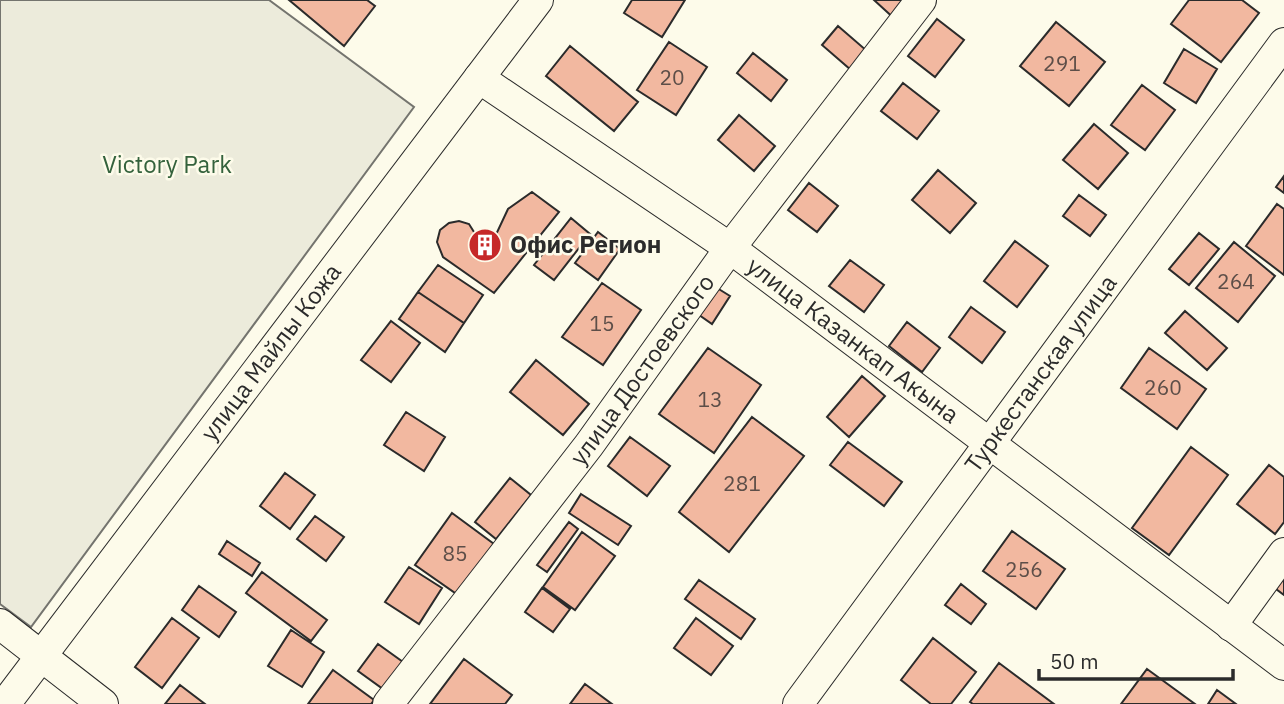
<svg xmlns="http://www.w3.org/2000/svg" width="1284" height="704" font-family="'IBM Plex Sans',sans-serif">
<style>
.green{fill:#ecebdb;stroke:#74746e;stroke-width:2}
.building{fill:#f2b8a0;stroke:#2b2b2b;stroke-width:2}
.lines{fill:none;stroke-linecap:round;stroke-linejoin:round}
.minor-casing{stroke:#2b2b2b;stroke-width:32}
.minor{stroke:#fdfbea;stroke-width:30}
.labels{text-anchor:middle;stroke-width:5;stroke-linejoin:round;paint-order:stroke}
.number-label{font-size:21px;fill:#5d4e48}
.park-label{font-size:24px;fill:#34623c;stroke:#fdfbea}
.poi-label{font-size:24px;font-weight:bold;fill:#2b2b2b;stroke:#fdfbea;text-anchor:start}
.street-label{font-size:24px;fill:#2b2b2b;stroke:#fdfbea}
</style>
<rect width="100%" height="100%" fill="#fdfbea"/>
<!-- green -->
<path class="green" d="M0,0h269l145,107 -383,520 -31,-23z"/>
<!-- building -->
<path class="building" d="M289,0h78l8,6 -31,40z
M632,0h53l-23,37 -38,-24z
M874,0h42l-19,21z
M1189,0h53l17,13 -38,49 -50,-38z
M937,19l27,21 -29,37 -27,-21z
M1056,22l49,40 -36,44 -49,-40z
M838,26l29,25 -16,19 -29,-25z
M669,42l38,25 -31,48 -39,-25z
M570,46l68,56 -24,29 -68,-55z
M1184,49l33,20 -21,34 -32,-20z
M753,53l34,27 -16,21 -34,-28z
M903,83l36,28 -22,28 -36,-28z
M1142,85l33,25 -30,40 -34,-25z
M739,115l36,31 -21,25 -36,-31z
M1094,124l34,29 -30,36 -35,-29z
M938,170l38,33 -26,30 -38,-33z
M1284,176v17l-8,-6z
M809,183l29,23 -21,26 -29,-22z
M532,192l27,20 -65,81 -51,-36 -6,-15 3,-12 9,-7 10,-2 10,3 10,16 14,1 15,-32z
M1079,195l27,20 -16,21 -27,-20z
M1277,204l7,5v66l-38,-29z
M571,218l19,16 -36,46 -20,-15z
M598,232l22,17 -22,31 -23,-17z
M1199,233l20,16 -30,36 -20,-16z
M1015,241l33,25 -31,41 -33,-26z
M1234,242l41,34 -37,46 -42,-34z
M850,260l34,25 -20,27 -35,-26z
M438,265l45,30 -19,28 -46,-31z
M602,283l39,27 -38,55 -41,-28z
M709,283l21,13 -18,28 -20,-14z
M418,292l46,31 -19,29 -46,-33z
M971,307l34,25 -23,31 -33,-26z
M1185,311l42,37 -20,22 -42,-37z
M391,321l29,22 -29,39 -30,-22z
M907,322l33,26 -18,24 -33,-26z
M708,348l53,37 -47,68 -55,-39z
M1149,348l57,41 -29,40 -56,-41z
M536,360l53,44 -26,31 -53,-43z
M862,376l23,20 -36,41 -22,-20z
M406,412l39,25 -21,34 -40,-26z
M752,417l52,39 -75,96 -50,-40z
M630,437l40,29 -23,30 -39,-30z
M848,442l54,40 -18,24 -54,-41z
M1191,447l37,28 -59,80 -37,-27z
M1269,465l15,12v45l-9,12 -38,-30z
M285,473l30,22 -25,34 -30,-23z
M510,478l21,17 -35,44 -21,-17z
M581,494l50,32 -13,19 -49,-32z
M452,513l42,31 -36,51 -43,-30z
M315,516l29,21 -18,24 -29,-22z
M569,522l9,7 -31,43 -10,-7z
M1012,531l53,38 -29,40 -53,-38z
M582,532l33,24 -40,54 -32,-23z
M227,541l33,22 -8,13 -33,-22z
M409,567l33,21 -23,36 -34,-22z
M1284,570v25l-12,-9z
M262,572l65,48 -16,21 -65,-48z
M699,580l56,39 -14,20 -56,-40z
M961,584l25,20 -15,20 -26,-19z
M199,586l37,26 -17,25 -37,-27z
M542,588l28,21 -17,23 -28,-20z
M172,618l27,20 -37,50 -27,-21z
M696,618l37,28 -22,29 -37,-27z
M291,630l33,22 -22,35 -34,-21z
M933,638l43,34 -25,32h-20l-30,-24z
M378,644l25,18 -20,27 -25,-18z
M464,659l48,36 -7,9h-75z
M999,663l55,41h-81l-3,-2z
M1147,669l48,35h-74z
M333,670l41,30 -3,4h-63z
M585,684l27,20h-42z
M180,685l25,19h-40z
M1217,690l19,14h-28z"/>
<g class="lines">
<defs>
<g id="minor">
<path id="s1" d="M479,78l251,170 554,417"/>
<path d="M0,624l103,80"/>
<path d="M1231,626l53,-73"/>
<path id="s2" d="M5,704l533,-704"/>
<path id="s3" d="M388,704l201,-259 141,-197 191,-248"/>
<path id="s4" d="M798,704l486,-661"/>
</g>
</defs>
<!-- minor casing -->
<use href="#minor" class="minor-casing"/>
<!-- minor -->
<use href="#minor" class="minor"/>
</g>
<!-- icons -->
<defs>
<symbol id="building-disc" viewBox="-11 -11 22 22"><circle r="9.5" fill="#c62828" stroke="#fdfbea"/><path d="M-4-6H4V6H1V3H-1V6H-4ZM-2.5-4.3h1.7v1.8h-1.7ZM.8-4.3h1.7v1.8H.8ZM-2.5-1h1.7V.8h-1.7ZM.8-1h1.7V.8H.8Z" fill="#fff"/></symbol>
</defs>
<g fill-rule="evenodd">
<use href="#building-disc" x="466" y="226" width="38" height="38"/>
</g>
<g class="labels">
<!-- number labels -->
<g class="number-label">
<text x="1062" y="71">291</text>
<text x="672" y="85">20</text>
<text x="1236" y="289">264</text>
<text x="602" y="331">15</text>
<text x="1163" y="395">260</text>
<text x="710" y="407">13</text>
<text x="742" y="491">281</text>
<text x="455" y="561">85</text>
<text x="1024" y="577">256</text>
</g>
<!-- park labels -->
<g class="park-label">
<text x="167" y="173">Victory Park</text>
</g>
<!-- poi labels -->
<g class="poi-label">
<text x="510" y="253">Офис Регион</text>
</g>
<!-- street labels -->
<g class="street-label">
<text dy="8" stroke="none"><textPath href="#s1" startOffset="457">улица Казанкап Акына</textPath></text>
<text dy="8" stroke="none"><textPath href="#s2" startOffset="441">улица Майлы Кожа</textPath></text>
<text dy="8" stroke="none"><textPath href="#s3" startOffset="420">улица Достоевского</textPath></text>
<text dy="8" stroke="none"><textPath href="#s4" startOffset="410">Туркестанская улица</textPath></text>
</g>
</g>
<!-- scale -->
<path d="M1039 669v10h194v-10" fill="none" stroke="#2b2b2b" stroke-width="3.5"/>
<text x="1050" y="669" font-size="21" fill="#2b2b2b" stroke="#fdfbea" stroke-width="5" paint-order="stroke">50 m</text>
</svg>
